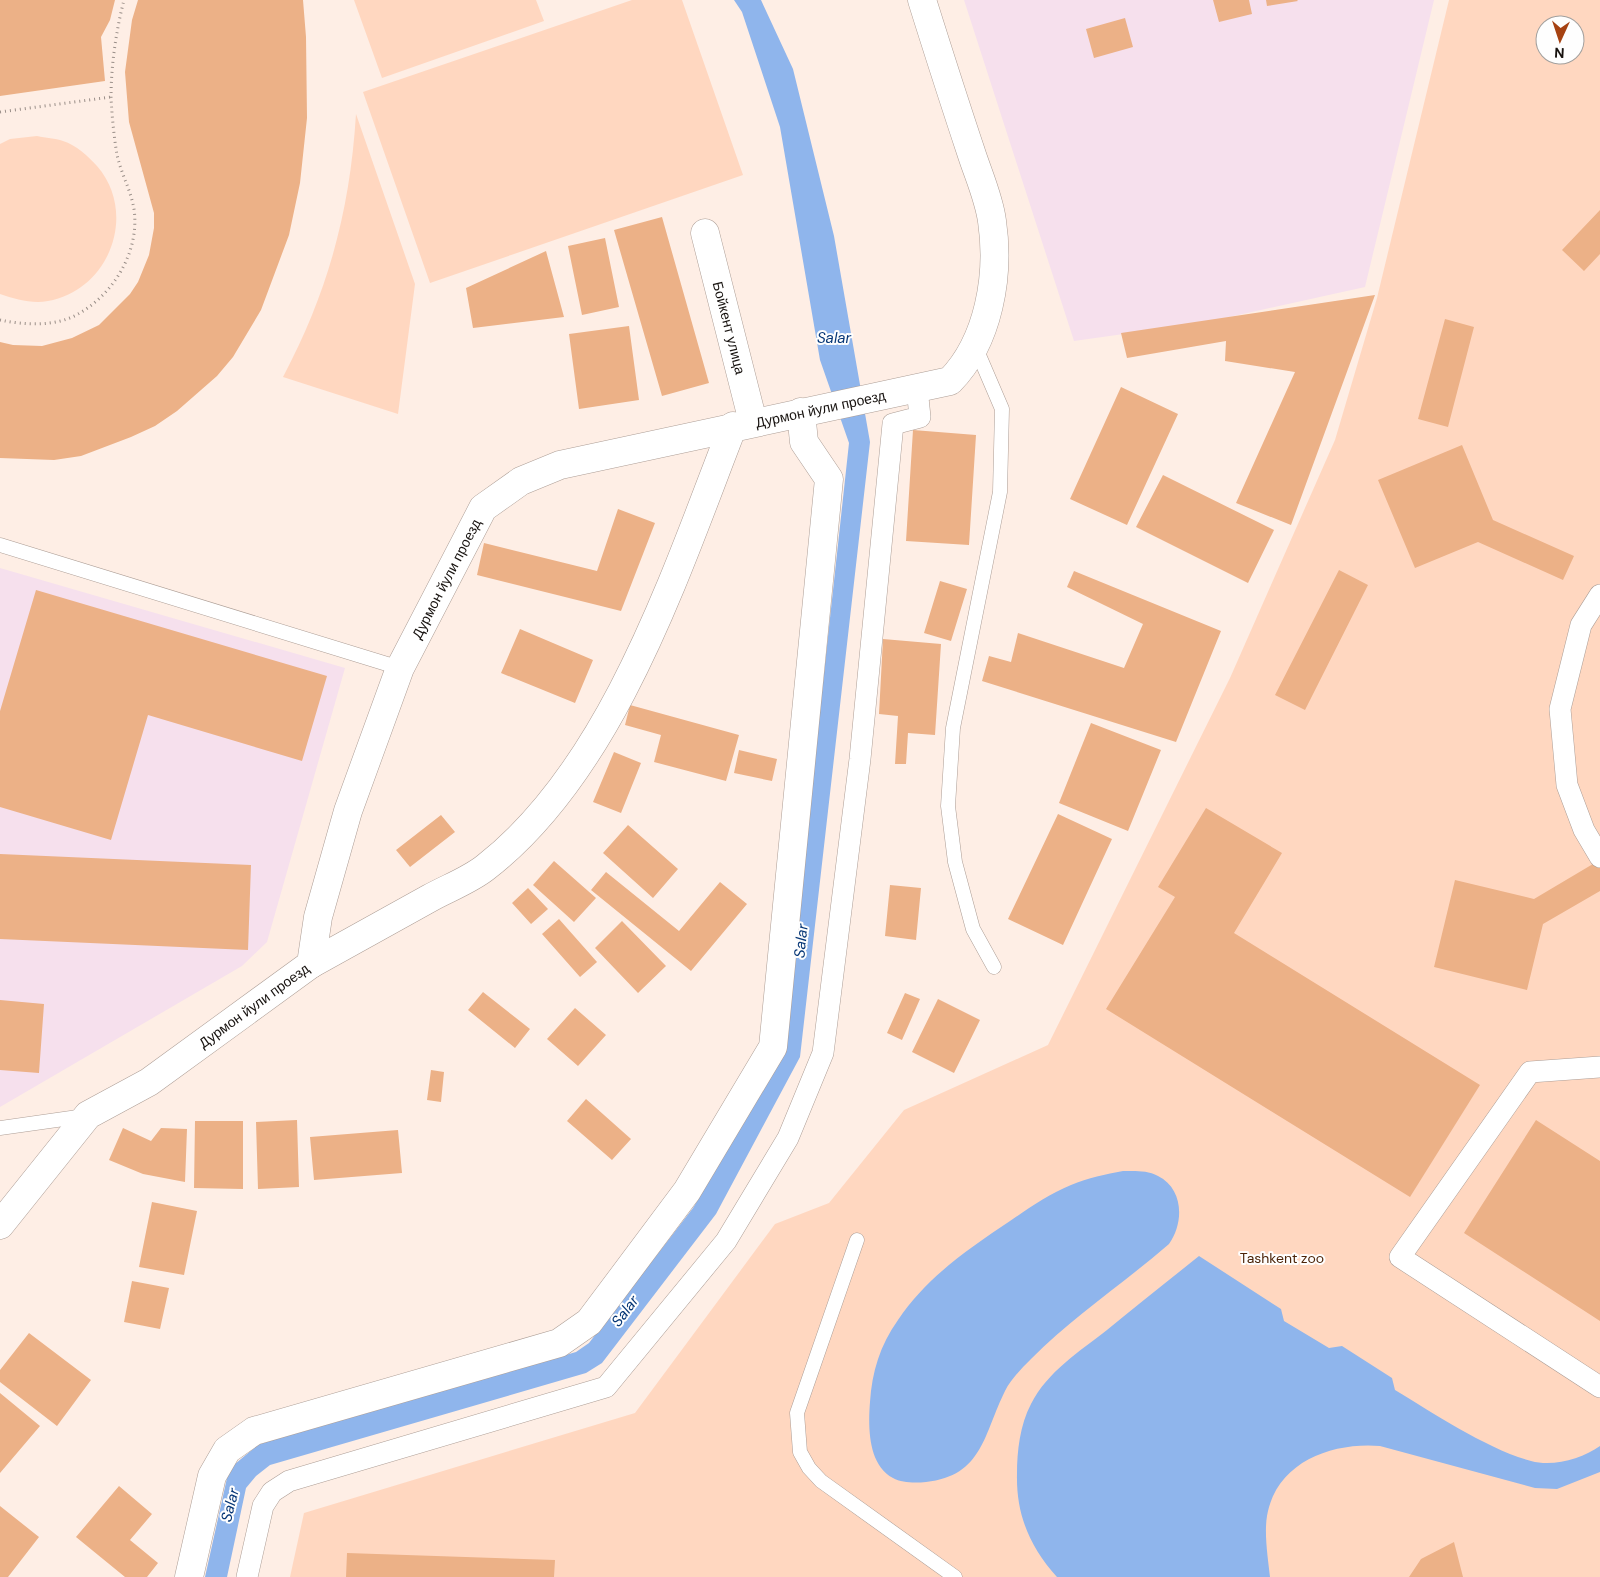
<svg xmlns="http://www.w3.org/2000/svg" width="1600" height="1577" font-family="'DM Sans',sans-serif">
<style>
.industrial{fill:#f6e0ed}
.green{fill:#ffd7c0;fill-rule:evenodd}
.water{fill:#8fb5ec}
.building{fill:#ecb187}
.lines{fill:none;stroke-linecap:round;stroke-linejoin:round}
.service-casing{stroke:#ad9e96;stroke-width:15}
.pedestrian-casing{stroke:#ad9e96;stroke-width:22}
.minor-casing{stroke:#ad9e96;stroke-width:29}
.path{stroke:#998e88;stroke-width:3;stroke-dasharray:1 4;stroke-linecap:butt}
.service{stroke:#fff;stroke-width:14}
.pedestrian{stroke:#fff;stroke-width:21}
.minor{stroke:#fff;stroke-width:28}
.labels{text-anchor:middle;stroke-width:4;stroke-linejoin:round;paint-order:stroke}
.street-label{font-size:14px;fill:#17120f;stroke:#fefefe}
.park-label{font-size:14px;fill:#4c2408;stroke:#fefefe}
.water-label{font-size:15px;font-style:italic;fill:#063676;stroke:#fefefe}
</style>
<rect width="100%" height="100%" fill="#feeee5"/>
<!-- industrial -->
<path class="industrial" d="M964,0h470l-69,287 -163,36 -128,18z
M0,568l345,100 -78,274 -25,24 -242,141z"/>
<!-- green -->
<path class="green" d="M354,0h182l8,21 -162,57z
M632,0h50l61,175 -313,108 -67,-191z
M1449,0h151v1577h-1310l14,-64 331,-100 140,-189 54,-21 75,-93 144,-65 182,-367 105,-238 42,-142zM1545,25h30v30h-30z
M356,114l59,170 -17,130 -115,-37c45,-85 67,-166 73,-263z
M37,136c9,2 18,2 26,5 13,4 25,15 34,25 41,47 13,124 -49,135 -16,3 -33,-2 -48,-7v-150l10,-5z"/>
<!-- water -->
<path class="water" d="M734,0h27l32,69 41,167 36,206 -70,615 -84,157 -114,149 -16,10 -316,92 -14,11 -10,12 -19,89h-22l24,-108 30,-25 317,-92 13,-9 104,-135 87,-148 3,-9 66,-608 -29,-83 -40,-233 -38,-115z
M1123,1171c12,0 24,-1 35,5 26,13 26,47 11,68 -45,39 -95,72 -138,115 -9,9 -20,20 -26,32 -21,42 -22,85 -79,91 -11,1 -24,1 -33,-4 -25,-13 -25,-51 -23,-76 2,-30 10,-57 28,-82 28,-42 70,-71 112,-99 19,-13 39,-27 61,-36 17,-7 35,-11 52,-14z
M1199,1256l82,53 3,12 45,27 13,-2 50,32 3,12c38,23 94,60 136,71 22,6 51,-2 69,-15v26l-43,17 -22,-1 -155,-42c-48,-4 -104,16 -113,70 -3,18 1,43 3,61h-213c-27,-30 -41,-62 -40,-103 0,-23 3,-49 14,-70 16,-32 49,-53 76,-74 30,-25 61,-49 92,-74z"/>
<!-- building -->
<path class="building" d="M0,0h115l-5,20 -9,17 4,44 -105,15z
M138,0h165l3,37 1,81 -7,65 -11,52 -28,75 -28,47 -16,19 -40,35 -22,15 -24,11 -50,19 -27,4 -54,-2v-116l13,3 29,1 30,-8 27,-13 31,-31 8,-12 11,-27 5,-27v-15l-25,-91 -4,-50 7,-52z
M1213,0h36l3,14 -33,8z
M1266,0h31l1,1 -31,5z
M1125,18l8,29 -39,11 -8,-29z
M1600,210v44l-16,17 -22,-21z
M662,217l47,166 -47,13 -48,-166z
M605,238l14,69 -37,8 -14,-69z
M546,251l18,66 -91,11 -7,-40z
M1375,295l-84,230 -55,-22 59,-131 -70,-11 1,-20 -99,17 -6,-25z
M1445,319l29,8 -26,100 -30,-8z
M629,326l10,74 -60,9 -10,-75z
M1121,387l57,27 -51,111 -57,-26z
M913,430l63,5 -7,110 -63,-4z
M1462,445l31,75 81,36 -11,24 -85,-38 -63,26 -37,-88z
M1163,475l111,55 -26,53 -112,-56z
M618,509l37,14 -34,88 -144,-36 7,-32 113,28z
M1339,570l29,15 -63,125 -30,-15z
M1074,571l147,60 -45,111 -194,-61 7,-25 22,6 7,-29 106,35 19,-44 -76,-37z
M940,581l27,8 -16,52 -27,-8z
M36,590l291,86 -25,85 -154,-46 -37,125 -111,-33v-96z
M520,629l73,31 -18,43 -74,-30z
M883,639l58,5 -6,91 -27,-2 -2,31h-11l3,-48 -19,-2z
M630,705l109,30 -13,46 -72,-19 7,-27 -36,-10z
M1091,723l70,27 -33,81 -69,-28z
M739,750l38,9 -5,22 -38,-8z
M614,752l27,11 -20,50 -28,-11z
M1206,808l76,45 -48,80 246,152 -70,112 -304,-188 69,-112 -17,-10z
M1058,814l54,25 -49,106 -55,-26z
M441,815l14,17 -45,35 -14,-17z
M628,825l50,44 -25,29 -50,-45z
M0,854l251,11 -3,85 -248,-11z
M554,861l42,37 -22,24 -41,-37z
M1598,861l2,3v27l-57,33 -16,66 -93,-23 21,-87 79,19z
M606,872l73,59 41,-49 27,22 -56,67 -100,-81z
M890,885l31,3 -5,52 -31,-4z
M528,888l20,21 -17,15 -19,-21z
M559,919l38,43 -17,15 -38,-43z
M622,921l44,45 -28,27 -43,-45z
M483,992l47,37 -15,19 -47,-38z
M905,993l15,6 -18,41 -15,-7z
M938,999l42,21 -26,53 -42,-21z
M0,1000l44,4 -5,69 -39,-3z
M575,1008l31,27 -28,31 -31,-27z
M431,1070l13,2 -3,30 -14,-2z
M586,1099l45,40 -19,21 -45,-39z
M297,1120l2,67 -41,2 -2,-67z
M1536,1120l64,41v160l-136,-88z
M195,1121h48v68l-49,-1z
M123,1128l28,13 10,-13 26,1 -2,53 -42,-8 -34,-14z
M398,1130l4,43 -88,7 -4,-43z
M152,1202l45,9 -13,64 -45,-8z
M132,1281l37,7 -9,41 -36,-7z
M29,1333l62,47 -34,46 -57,-44v-12z
M0,1393l40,33 -40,47z
M119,1486l33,28 -22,26 28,23 -11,14h-22l-49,-40z
M0,1506l39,31 -31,40h-8z
M1454,1542l9,35h-54l12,-18z
M347,1553l208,7 -1,17h-208z"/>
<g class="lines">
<defs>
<path id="service" d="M975,346l27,63 -2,83 -47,236 -5,78 7,56 18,67 21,38
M0,545l400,123
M0,1128l85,-12
M857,1240l-60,173 3,39 9,16 12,13 134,96"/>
<path id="pedestrian" d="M1600,595l-19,30 -21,84 7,76 17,45 16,27
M1600,1067l-70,5 -130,185 200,130
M247,1577l16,-71 9,-14 17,-11 317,-94 120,-146 62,-103 35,-85 37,-294 33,-335 27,-7 -3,-29"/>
<g id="minor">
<path id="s1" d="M705,233l48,189"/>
<path d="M311,964c39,-22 79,-44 119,-66 18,-10 40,-18 56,-31 127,-99 190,-295 247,-441"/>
<path id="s2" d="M0,1225l88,-110 61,-33 162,-118 7,-47 30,-106 52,-143 83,-160 38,-27 39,-16 390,-84c39,-40 50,-106 42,-160 -3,-23 -14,-47 -21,-69 -17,-51 -33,-101 -49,-152"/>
<path d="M189,1577l23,-101 15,-26 27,-19 305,-88 30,-21 98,-131 86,-144 56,-568 -25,-37 -3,-30"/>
</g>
</defs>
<!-- service casing -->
<use href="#service" class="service-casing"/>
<!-- pedestrian casing -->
<use href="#pedestrian" class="pedestrian-casing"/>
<!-- minor casing -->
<use href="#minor" class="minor-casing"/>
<!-- path -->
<path class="path" d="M0,112l111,-15
M0,320c24,5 56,7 78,-6 36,-20 62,-63 56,-105 -3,-18 -13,-36 -17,-54 -3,-18 -5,-39 -6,-57 0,-32 5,-67 13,-98"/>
<!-- service -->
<use href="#service" class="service"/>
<!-- pedestrian -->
<use href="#pedestrian" class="pedestrian"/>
<!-- minor -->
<use href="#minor" class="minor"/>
</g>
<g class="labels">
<!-- street labels -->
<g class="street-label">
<text dy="5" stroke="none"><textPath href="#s1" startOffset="98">Бойкент улица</textPath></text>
<text dy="5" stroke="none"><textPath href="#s2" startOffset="1256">Дурмон йули проезд</textPath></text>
<text dy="5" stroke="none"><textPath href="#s2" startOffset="821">Дурмон йули проезд</textPath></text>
<text dy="5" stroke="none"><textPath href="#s2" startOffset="340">Дурмон йули проезд</textPath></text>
</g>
<!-- park labels -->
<g class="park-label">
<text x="1282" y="1263">Tashkent zoo</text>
</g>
<!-- water labels -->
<g class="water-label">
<text x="834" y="343">Salar</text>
<text transform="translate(801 941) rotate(-84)" y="5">Salar</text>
<text transform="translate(625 1311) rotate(-53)" y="5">Salar</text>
<text transform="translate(230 1505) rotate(-76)" y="5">Salar</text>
</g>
</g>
<!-- north arrow -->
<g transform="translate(1560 40) rotate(183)"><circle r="24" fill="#fefefe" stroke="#a2a09e"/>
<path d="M0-4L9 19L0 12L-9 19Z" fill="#a64212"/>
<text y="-8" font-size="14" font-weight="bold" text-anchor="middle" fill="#17120f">N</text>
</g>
</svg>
